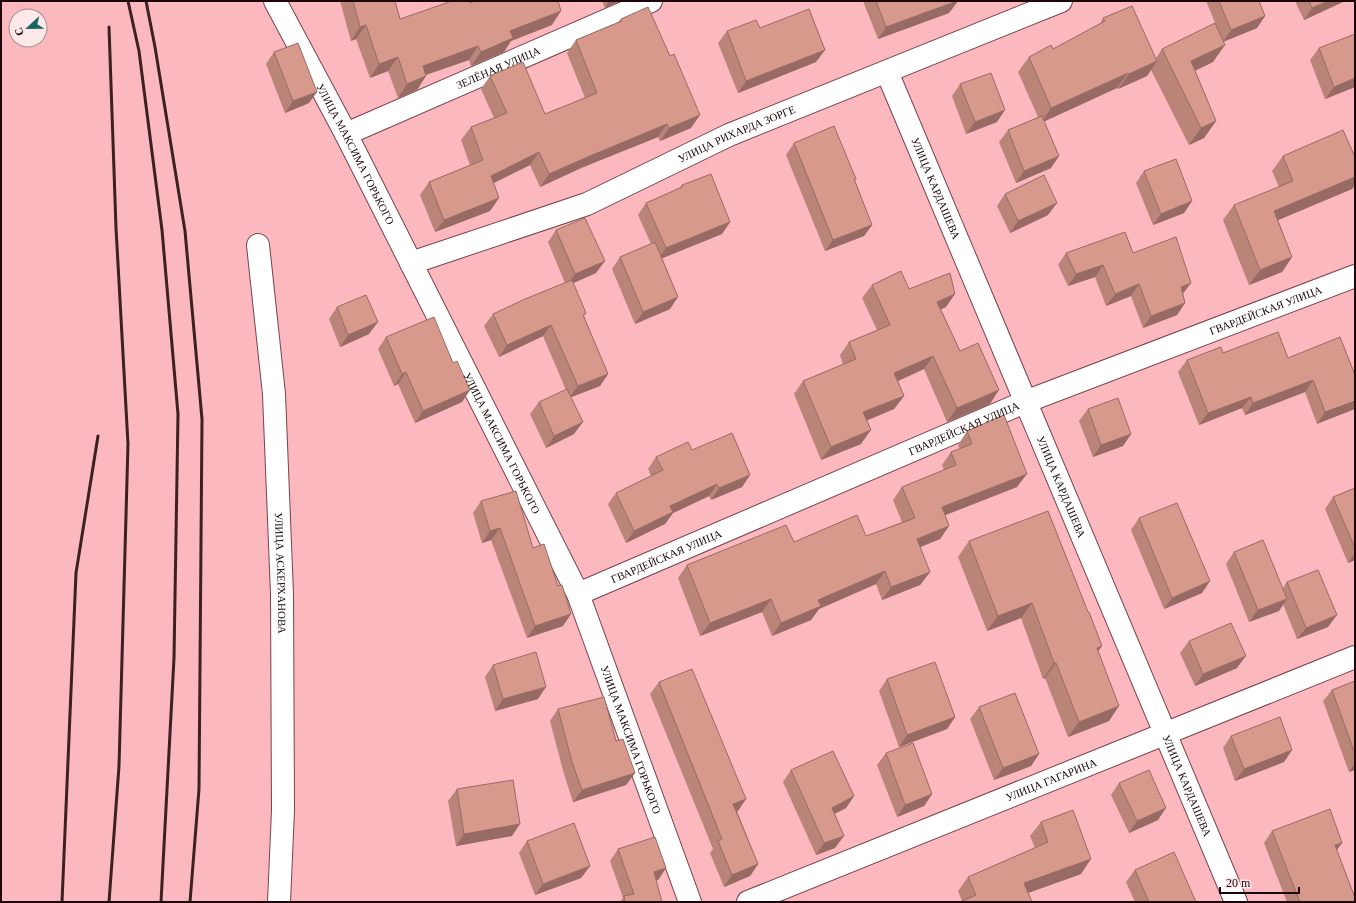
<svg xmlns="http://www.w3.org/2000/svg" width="1356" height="903" font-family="'Times New Roman',serif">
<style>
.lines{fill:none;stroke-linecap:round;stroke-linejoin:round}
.minor-casing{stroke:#7a424a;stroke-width:24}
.minor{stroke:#fff;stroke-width:22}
.rail{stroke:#3d2024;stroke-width:3}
.wall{fill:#ba8479}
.shaded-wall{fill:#976b63}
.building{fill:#d8998d;stroke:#976b63}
.labels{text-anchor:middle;stroke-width:3.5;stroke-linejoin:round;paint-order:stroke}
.street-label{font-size:11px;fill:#1c0609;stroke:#fce7e9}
</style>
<rect width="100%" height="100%" fill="#fbb8bf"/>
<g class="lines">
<defs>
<g id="minor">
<path id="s1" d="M275,1l71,133 232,460 112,308"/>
<path id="s2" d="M887,72l349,830"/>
<path id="s3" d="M346,134l305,-133"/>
<path id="s4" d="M258,245l16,149 8,200 1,216 -4,92"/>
<path id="s5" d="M411,263l176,-59 142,-69 332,-134"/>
<path id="s6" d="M578,594l447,-192 330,-126"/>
<path id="s7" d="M748,902l607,-245"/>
</g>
</defs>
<!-- minor casing -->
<use href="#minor" class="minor-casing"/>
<!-- minor -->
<use href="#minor" class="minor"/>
<!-- rail -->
<path class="rail" d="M128,1l11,50 23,179 16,184 -4,244 -13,244
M146,1l9,46 30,184 17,188 -3,370 -9,113
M62,902l14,-329 22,-137
M109,902l10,-136 9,-322 -12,-216 -7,-201"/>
</g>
<!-- wall -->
<path class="wall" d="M340,1h55l5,18 70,-16 82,22 -41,16 -7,11 -33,14 -2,-6 -43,15 -9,15 -19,8 -10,-27 -18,7 -14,-39 -5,2z
M602,1h18l-15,7z
M863,1h95l-9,12 -71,26z
M1206,1h53l6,15 -8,12 -33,13 -11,21 -18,9 21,50 -12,17 -15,7 -38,-75 -4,6 -29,13 -1,-1 -73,33 7,47 -35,15 -17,-41 9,-12 30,-13 -20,-45 11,-15 24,-8 47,-25 3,-6 53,40 6,-9 54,-24z
M1295,1h50l-41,19z
M621,19l70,109 -31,13 -2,-4 -77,31 -41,19 -10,-22 -37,18 6,15 -9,13 -55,21 -15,-37 9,-13 41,-17 -9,-25 10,-13 23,-9 -13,-29 9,-13 55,38 40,-16 -18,-45 9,-13 42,-18z
M760,28l56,34 -78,31 -20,-50 9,-12z
M1319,48l36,39 -30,12 -15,-39z
M274,52l35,51 -24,10 -19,-49z
M960,84l37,38 -31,12 -14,-38z
M794,143l61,37 17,45 -8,11 -39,15 -39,-96z
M1283,156l72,1v28l-3,4 -74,31 14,37 -10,15 -33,13 -26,-65 11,-15 45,-18 -7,-16z
M1144,171l48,30 -8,12 -31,12 -17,-42z
M682,185l48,37 -8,12 -60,24 8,51 -35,15 -23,-55 8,-12 31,-13 -13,-29 8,-12 33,-14z
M1005,194l43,21 -38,18 -13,-27z
M556,230l40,43 -23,10 13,30 -2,3 24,58 -8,12 -29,11 3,37 -28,14 -16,-34 9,-12 27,-12 -23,-54 -44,21 -15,-31 9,-12 72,-31 -17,-41z
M1066,253h67l50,41 2,9 -8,12 -34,13 -12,-32 -25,10 -11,-29 -27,9 -10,-21z
M872,285l37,4 37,18 -5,2 19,42 30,53 -43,18 -23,-53 -26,12 6,15 -10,13 -27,11 -6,24 -40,16 -27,-66 9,-13 40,-17 -3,-9 9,-13 28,-12 -15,-32z
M337,307l32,27 -29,13 -11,-28z
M386,337l84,53 -8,12 -47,21 -17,-39 -4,2 -16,-37z
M1223,353l65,5 67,17 -38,49 -12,-32 -60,23 -3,-7 -43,17 -21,-53 9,-12z
M1088,409l43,25 -8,12 -30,11 -14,-36z
M967,431l50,56 -72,28 4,11 -9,13 -20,8 10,25 -10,13 -38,15 -6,-16 -57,25 -8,11 -39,16 -10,-24 -62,24 -22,-58 9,-13 107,-23 72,-6 36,-14 -9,-22 9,-13 42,-17 -2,-5 9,-13 9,-3 -2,-4z
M692,450l58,25 -8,12 -31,13 -2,-4 -36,17 -8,11 -39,19 -18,-39 8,-11 35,-17 -3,-7 8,-12z
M1355,488v72l-7,3 -23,-54 8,-12z
M481,501l52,47 30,78 -36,12 -36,-98 -9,3 -9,-30z
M1139,518l63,75 -38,16 -33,-79z
M969,541l129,110 11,70 -41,16 -23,-59 -2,1 -22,-61 -34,13 -29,-74z
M1234,552l49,36 4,-6 41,45 -31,12 -14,-35 -4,7 -30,11 -23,-58z
M1189,641l48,27 -42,18 -15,-33z
M493,665l45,34 -43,12 -10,-34z
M887,679l68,38 -8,12 -48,18 -20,-56z
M1355,681v89l-6,2 -26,-71 9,-11z
M659,682l79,129h-1l21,53 -8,12 -26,11 -14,-34 3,-4 -63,-155z
M979,707l60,47 -8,12 -37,14 -24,-61z
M558,709l58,32 19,32 -9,12 -53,17 -9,-28 -14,-53z
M1231,736l61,14 -8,12 -49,19 -12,-33z
M886,753l46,41 -8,12 -27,11 -20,-52z
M791,770l63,26 -8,12 -12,6 1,34 -19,7 -33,-73z
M1119,783l39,37 -29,13 -18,-38z
M457,789l55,47 -56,10 -8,-45z
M1041,822l40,52 -53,19 -66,8 -4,-10 10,-14 67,-29 -5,-12z
M1272,831l65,20 18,48v3h-68l-23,-59z
M527,841l63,25 -9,12 -46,17 -16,-42z
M618,849l48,19 -8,12h-2l6,22h-42l3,-4 -13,-37z
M1135,870l61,32h-61l-9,-20z"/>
<!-- shaded-wall -->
<path class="shaded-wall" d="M609,1h11l-15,7z
M958,1l-9,12 -71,26 8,-12z
M1328,1h17l-41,19 8,-12z
M561,11l-9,14 -41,16 -7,11 -33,14 10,-14 29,-21z
M1265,16l-8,12 -34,14 8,-12z
M366,25l-10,14 -5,2 9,-14z
M1225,45l-12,17 -34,16 12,-17z
M478,46l-9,14 -56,19 10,-13z
M825,50l-9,12 -78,31 8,-12z
M398,57l-10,14 -18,7 9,-14z
M1157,61l-10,15 -29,13 11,-15z
M1128,73l-11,15 -76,35 10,-15z
M426,76l-9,14 -19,8 9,-14z
M1355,78v9l-30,12 9,-12z
M317,92l-8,11 -24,10 8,-12z
M1005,110l-8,12 -31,12 9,-12z
M700,115l-9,13 -31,13 9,-13z
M1216,121l-12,17 -15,7 12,-17z
M667,124l-9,13 -77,31 -41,19 9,-13 41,-18z
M539,152l-9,13 -48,24 9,-13z
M1059,156l-8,12 -35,15 8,-12z
M1355,177v8l-3,4 -88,37 10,-15z
M499,198l-9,13 -55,21 9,-12z
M1192,201l-8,12 -31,12 8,-11z
M1057,203l-9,12 -38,18 8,-12z
M730,222l-8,12 -64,26 8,-12z
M872,225l-8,11 -39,15 8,-11z
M1292,257l-10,15 -33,13 11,-15z
M605,261l-9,12 -29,13 8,-12z
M1103,265l-8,12 -27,9 8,-12z
M1191,283l-9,12 -1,-8z
M1139,284l-8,12 -25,10 9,-12z
M955,294l-9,13 -18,8 9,-13z
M678,297l-8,12 -35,15 8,-12z
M1185,303l-8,12 -34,13 8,-12z
M378,322l-9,12 -29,13 8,-12z
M551,325l-8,11 -44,21 8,-12z
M933,356l-9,13 -39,18 9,-14z
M406,372l-8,12 -4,2 8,-12z
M608,374l-8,12 -31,12 9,-12z
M1313,380l-8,12 -60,23 8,-12z
M470,390l-8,12 -47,21 8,-12z
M999,390l-9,14 -43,18 10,-14z
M904,396l-10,13 -40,17 9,-14z
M1251,397l-9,11 -43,17 9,-12z
M1355,401v8l-38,15 8,-12z
M583,422l-9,12 -28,14 8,-12z
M871,430l-10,14 -40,16 10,-13z
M1131,434l-8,12 -30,11 8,-12z
M1027,474l-10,13 -84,33 9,-13z
M750,475l-8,12 -31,13 8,-12z
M717,484l-8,12 -36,17 -8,11 -39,19 8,-12 36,-25z
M949,526l-9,13 -32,13 9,-13z
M500,528l-9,12 -9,3 8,-12z
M1355,553v7l-7,3z
M885,571l-9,13 -57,25 -8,11 -39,16 9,-13 37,-23z
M930,572l-10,13 -38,15 9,-13z
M1210,581l-8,12 -38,16 8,-11z
M771,599l-9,13 -62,24 10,-13z
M1287,599l-8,12 -30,11 9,-12z
M1032,603l-11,15 -34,13 11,-15z
M571,614l-8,12 -36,12 8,-12z
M1337,615l-9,12 -31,12 9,-11z
M1102,646l-11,15 6,-13z
M1246,656l-9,12 -42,18 8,-12z
M1054,663h2l-11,15 -2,1z
M546,687l-8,12 -43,12 8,-12z
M1119,706l-10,15 -41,16 11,-15z
M955,717l-8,12 -48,18 8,-12z
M1292,750l-8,12 -49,19 9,-12z
M1039,754l-8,12 -37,14 9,-12z
M1355,763v7l-6,2z
M635,773l-9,12 -53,17 9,-12z
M932,794l-8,12 -27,11 8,-12z
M854,796l-8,12 -23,12 9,-12z
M746,799l-8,12 -13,5 8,-12z
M1166,808l-8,12 -29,13 8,-12z
M520,824l-8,12 -56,10 8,-12z
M844,836l-9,12 -19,7 8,-12z
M1342,843l-8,11 1,-9z
M1091,859l-10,15 -67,24 10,-15z
M758,864l-8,12 -26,11 8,-12z
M590,866l-9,12 -46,17 8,-11z
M666,868l-8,12 -12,4 8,-12z"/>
<!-- building -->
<path class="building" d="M353,1h42l5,18 52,-18h18v2l5,-2h83l3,10 -51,20 3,7 -32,14 -3,-6 -55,20 3,10 -19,8 -9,-27 -19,7 -13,-39 -6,2z
M876,1h81l-71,26z
M1219,1h40l6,15 -34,14z
M1309,1h19l-16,7z
M1132,6l25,55 -28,13 -1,-1 -77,35 -22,-51 22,-12 2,4 52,-28 -2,-3z
M648,7l22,49 4,-2 26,61 -31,13 -2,-4 -77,32 -41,18 -10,-22 -48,24 8,22 -55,22 -15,-38 54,-22 -12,-33 36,-14 -17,-37 33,-14 22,52 52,-21 -21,-53 46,-19 -1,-2z
M809,9l16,41 -79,31 -19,-50 29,-11 4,8z
M1215,23l10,22 -34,16 25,60 -15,7 -39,-79z
M1355,34v44l-21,9 -15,-39z
M298,43l19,49 -24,9 -19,-49z
M991,73l14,37 -30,12 -15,-38z
M1042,116l17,40 -35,15 -16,-41z
M834,126l22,53h-2l18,46 -39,15 -39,-97z
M1343,130l12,27v20l-81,34 18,46 -32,13 -26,-65 59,-24 -10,-25z
M1176,159l16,42 -31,13 -17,-43z
M711,174l19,48 -64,26 -20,-45 36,-16v-2z
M1044,175l13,28 -39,18 -13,-27z
M585,218l20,43 -30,13 -19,-44z
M1125,232l8,21 43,-16 15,46 -10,4 4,16 -34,13 -12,-32 -24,10 -12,-29 -27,9 -10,-21z
M655,242l23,55 -35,15 -23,-55z
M901,271l8,18 41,-16 5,21 -18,8 23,49 18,-8 21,47 -42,18 -24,-52 -39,17 10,23 -41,16 8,18 -40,17 -28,-66 53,-22 -7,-17 41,-17 -18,-40z
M572,280l14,33 -3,2 25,59 -30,12 -27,-61 -44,20 -14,-31 32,-15z
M366,295l12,27 -30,13 -11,-28z
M434,317l19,46 4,-2 13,29 -47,21 -17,-39 -4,2 -16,-37z
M1278,332l10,26 52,-21 15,38v26l-30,11 -12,-32 -60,23 -2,-6 -43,16 -21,-53 34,-13 2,6z
M567,389l16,33 -29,14 -15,-34z
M1118,398l13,36 -30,11 -13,-36z
M1004,415l23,59 -85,33 7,19 -32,13 13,33 -39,15 -6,-16 -67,29 3,6 -40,17 -10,-24 -61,24 -23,-58 99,-40 8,17 63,-27 9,21 49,-18 -13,-31 54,-22 -5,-13 21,-8 -5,-13z
M732,433l18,42 -31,13 -2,-4 -47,22 3,6 -39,19 -18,-38 47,-23 -7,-13 32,-15 4,8z
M1355,488v60l-22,-51z
M516,491l17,57 11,-4 14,42 4,-1 9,29 -36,12 -35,-98 -10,3 -9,-30z
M1177,503l33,78 -38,17 -33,-80z
M1048,511l40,101h1l13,34 -5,2 22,58 -40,16 -23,-59h-2l-22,-60 -34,13 -29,-75z
M1263,540l24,59 -29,11 -24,-58z
M1318,570l19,45 -31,13 -19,-46z
M1231,623l15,33 -43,18 -14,-33z
M536,652l10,35 -43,12 -10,-34z
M935,662l20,55 -48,18 -20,-56z
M692,669l54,130 -13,5 25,60 -26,11 -14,-34 4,-2 -63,-157z
M1355,681v73l-23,-64z
M1015,693l24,61 -36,14 -24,-61z
M604,697l12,44 7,-2 12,34 -53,17 -10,-28 -14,-53z
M1280,717l12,33 -48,19 -13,-33z
M913,743l19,51 -27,11 -19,-52z
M833,751l21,45 -22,12 12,28 -20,7 -33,-73z
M1149,770l17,38 -29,13 -18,-38z
M513,780l7,44 -56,10 -7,-45z
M1330,809l12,34 -7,2 20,53v4h-55l-28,-71z
M1073,810l18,49 -67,24 8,19h-72l16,-7 -8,-18 80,-35 -7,-20z
M574,823l16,43 -47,18 -16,-43z
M655,837l11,31 -12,4 8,30h-37l-1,-6 10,-2 -16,-45z
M1174,852l22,50h-47l-14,-32z"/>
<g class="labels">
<!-- street labels -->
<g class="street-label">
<text dy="4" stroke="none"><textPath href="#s3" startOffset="166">ЗЕЛЁНАЯ УЛИЦА</textPath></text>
<text dy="4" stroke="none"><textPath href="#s5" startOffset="351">УЛИЦА РИХАРДА ЗОРГЕ</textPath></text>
<text dy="4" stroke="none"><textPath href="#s1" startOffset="173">УЛИЦА МАКСИМА ГОРЬКОГО</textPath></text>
<text dy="4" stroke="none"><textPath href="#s2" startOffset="126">УЛИЦА КАРДАШЕВА</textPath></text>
<text dy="4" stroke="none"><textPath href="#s6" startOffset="744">ГВАРДЕЙСКАЯ УЛИЦА</textPath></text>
<text dy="4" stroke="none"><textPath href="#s6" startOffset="420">ГВАРДЕЙСКАЯ УЛИЦА</textPath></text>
<text dy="4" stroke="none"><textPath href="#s1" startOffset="497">УЛИЦА МАКСИМА ГОРЬКОГО</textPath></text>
<text dy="4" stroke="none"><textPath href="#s2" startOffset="450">УЛИЦА КАРДАШЕВА</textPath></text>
<text dy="4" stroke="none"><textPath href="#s6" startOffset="96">ГВАРДЕЙСКАЯ УЛИЦА</textPath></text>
<text dy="4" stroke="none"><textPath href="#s4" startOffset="329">УЛИЦА АСКЕРХАНОВА</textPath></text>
<text dy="4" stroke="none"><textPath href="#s1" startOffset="821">УЛИЦА МАКСИМА ГОРЬКОГО</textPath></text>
<text dy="4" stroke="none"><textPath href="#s7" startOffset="327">УЛИЦА ГАГАРИНА</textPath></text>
<text dy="4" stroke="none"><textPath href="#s2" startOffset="774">УЛИЦА КАРДАШЕВА</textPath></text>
</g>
</g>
<!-- border -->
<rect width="1356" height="903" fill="none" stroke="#1c0609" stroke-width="4"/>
<!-- north arrow -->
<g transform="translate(28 28) rotate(248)"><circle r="19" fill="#fce7e9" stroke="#a28d8f"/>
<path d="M0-3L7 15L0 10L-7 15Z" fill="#196663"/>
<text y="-6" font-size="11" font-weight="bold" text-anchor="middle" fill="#1c0609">С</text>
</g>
<!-- scale -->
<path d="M1220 887v6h79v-6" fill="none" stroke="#1c0609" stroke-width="2"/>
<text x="1226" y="887" font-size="12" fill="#1c0609" stroke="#fce7e9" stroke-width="3" paint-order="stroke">20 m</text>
</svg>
